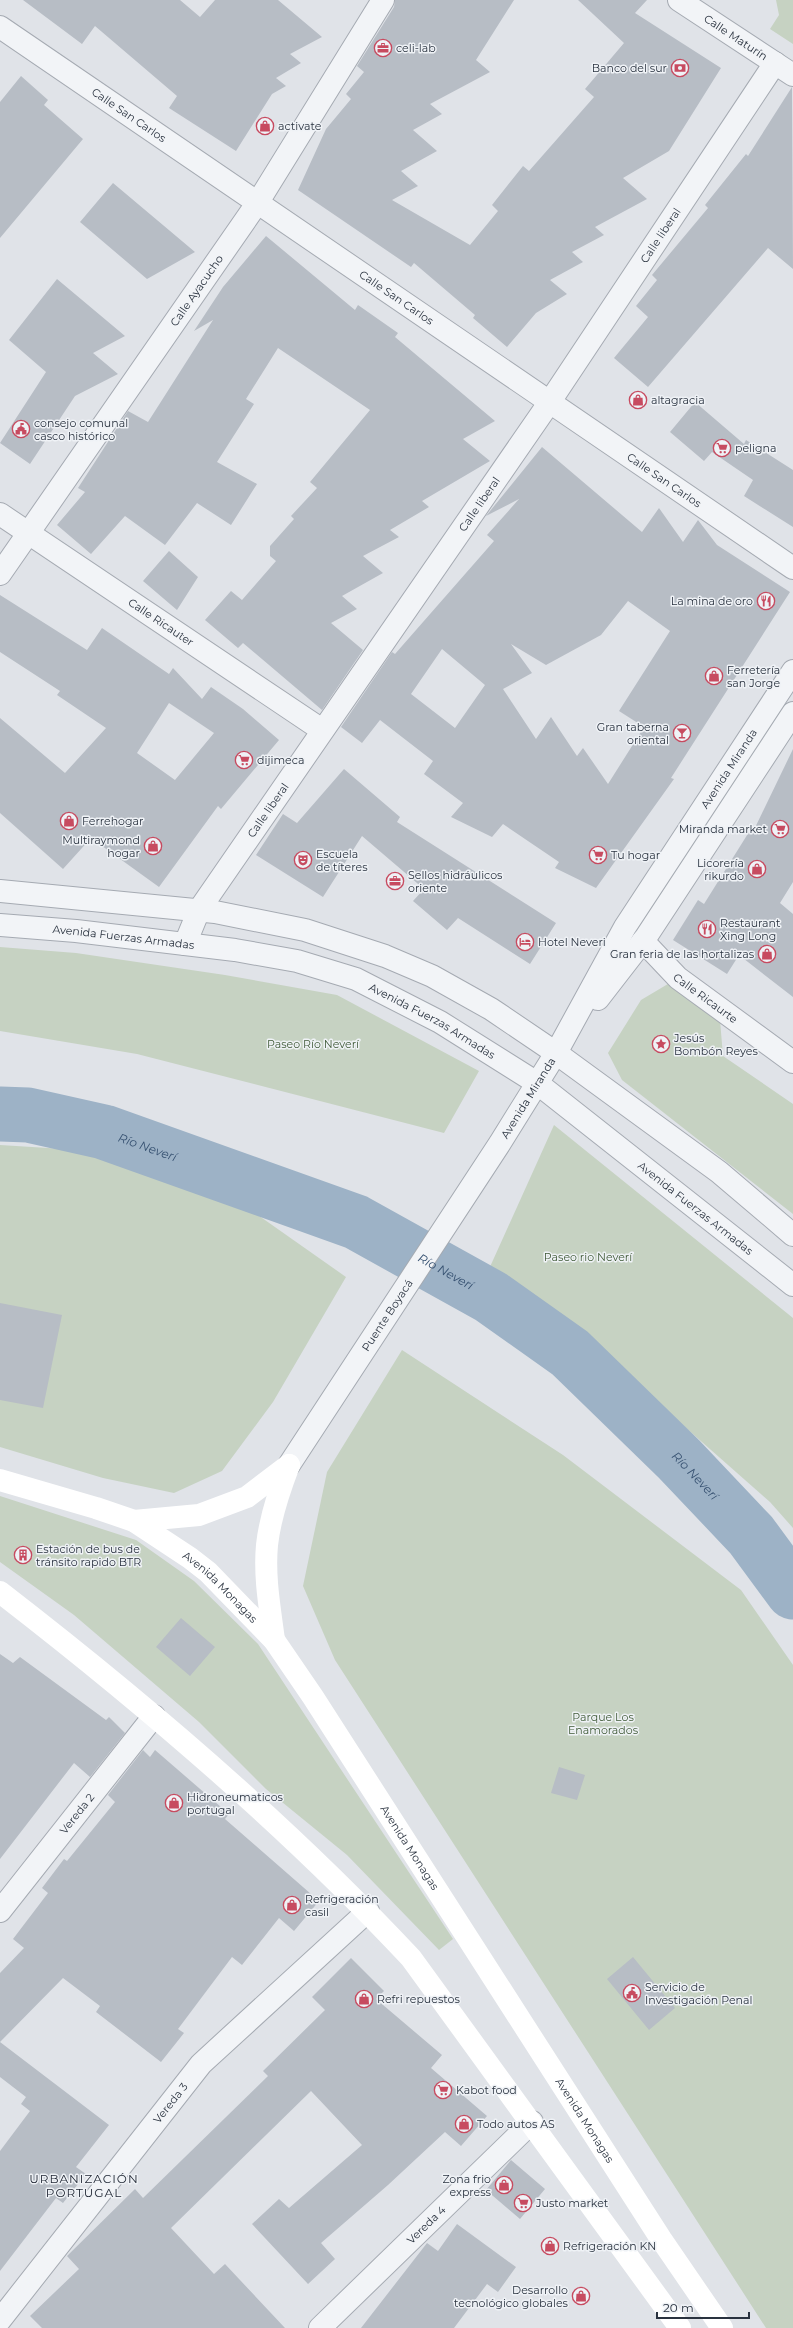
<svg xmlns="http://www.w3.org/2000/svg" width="793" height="2328" font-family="Montserrat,sans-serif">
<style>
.green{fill:#c6d2c2}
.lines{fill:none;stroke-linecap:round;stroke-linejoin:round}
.river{stroke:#9db2c6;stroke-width:55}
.building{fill:#b7bdc5;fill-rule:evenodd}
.minor-casing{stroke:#a5aab2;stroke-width:24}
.tertiary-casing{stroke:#a5aab2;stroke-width:24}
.minor{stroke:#f2f4f7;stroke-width:22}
.tertiary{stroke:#f2f4f7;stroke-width:22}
.secondary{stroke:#fff;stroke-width:22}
.labels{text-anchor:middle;stroke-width:3;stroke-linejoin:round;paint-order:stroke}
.street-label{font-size:11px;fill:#29323f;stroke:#eff2f6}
.poi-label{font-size:11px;fill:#29323f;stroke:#eff2f6;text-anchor:start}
.park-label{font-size:11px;fill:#3f5a37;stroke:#eff2f6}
.water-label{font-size:12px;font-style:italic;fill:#365171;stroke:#eff2f6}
.neighbourhood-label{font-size:12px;letter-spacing:1px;fill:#1c2330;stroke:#eff2f6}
</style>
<rect width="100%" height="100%" fill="#e0e3e8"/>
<!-- green -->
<path class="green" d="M776,0h17v44l-23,-15 9,-14z
M0,947l76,6 149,22 112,20 142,76 -35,62 -307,-79 -137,-23z
M678,978l41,30 4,48 70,48v110l-171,-134 -14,-27 33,-53z
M554,1125l239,193v210l-23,-26 -144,-127 -146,-86z
M0,1145l80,5 175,63 91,64 -73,125 -51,69 -48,22 -71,-15 -103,-31z
M402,1350l161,105 178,135 52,75v663h-27l-431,-668 -32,-74 24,-114z
M0,1496l136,44 58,41 64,63 195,295 -14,11 -92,-95 -81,-66 -67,-67 -125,-107 -74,-53z"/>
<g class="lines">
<!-- river -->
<path class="river" id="s1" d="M0,1114l28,1 76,17 252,90 135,75 79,56 109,106 72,76 42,57"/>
</g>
<!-- building -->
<path class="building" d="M23,0h157l20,17 15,-17h63l44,37 -32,17 11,9 -25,15 10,8 -14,8 -36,57 -67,-43 8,-12 -82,-70 -13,18z
M395,0h119l-38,60 14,12 -60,32 12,10 -29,16 24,21 -36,20 17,15 -26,14 78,45 28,-34 -6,-6 31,-39 6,5 65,-74 -9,-8 39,-46 -46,-43h69l-12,13 86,55 -52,83 -46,27 24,21 -52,28 9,8 -32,17 11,10 -33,18 17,14 -31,19 -29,34 -34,-29 2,-3 -61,-52 -3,4 -113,-77 28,-61 25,-30 -5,-5 18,-22 -7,-6 37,-59z
M21,76l27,24 -4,5 39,34 -83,99v-136z
M792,87l1,182 -25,-21 -120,139 -34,-29 34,-41 -12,-11 21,-26 -5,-5 56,-67 -3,-3 41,-51 2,2z
M113,183l82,69 -48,27 -67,-57z
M266,236l89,74 3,-5 40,28 -3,4 100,84 -32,18 27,22 -68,40 7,6 -39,23 9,7 -36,19 20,17 -41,23 15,13 -26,14 32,27 -41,60 -79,-67 -5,5 -33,-28 26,-29 11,9 34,-39 -6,-5v-10l24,-27 -3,-3 26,-28 -7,-6 60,-72 -92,-62 -32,51 8,5 -37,58 40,22 -26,41 -34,-22 -32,42 -40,-29 -34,38 -34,-29 28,-33 -7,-4 50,-77 20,11 65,-102 -19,11 29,-44z
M57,279l68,57 -32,17 25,21 -43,22 -45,68 -30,-21 46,-71 -37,-32z
M695,402l49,42 2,-4 47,30v57l-49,-31 9,-16 -41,-28 -8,9 -34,-29z
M542,447l100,85 17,-24 24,34 15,-22 19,25 73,47 -119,186 3,1 -78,109 -41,-20 4,-6 -56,-38 -11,13 -41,-20 12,-14 -39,-29 9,-13 -53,-41 -18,23 -21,-16 51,-75 3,2 99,-113 -7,-6 32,-36 -33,17zM628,601l42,30 -51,80 25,16 -36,57 -25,-36 -6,8 -26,-39 -15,22 -33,-50 29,-16 -21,-29 35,21 55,-30zM442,649l43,36 -30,43 -44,-34z
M169,551l29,26 -21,33 -34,-29z
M0,595l87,55 15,-22 67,46 4,-6 29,31 9,-12 32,22 36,31 -58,69 -3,-3 -59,81 -68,-49 -28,31 -63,-56v-95l65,55 41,-45 -49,-33 3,-4 -60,-39zM169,703l45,30 -39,47 -38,-27z
M793,749v133l-13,21 13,11v83l-54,-42 -12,19 -54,-34 25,-40 6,4 45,-72 3,2z
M344,769l56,48 -3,5 159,101 -26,41 -72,-46 -11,12 -34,-29 11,-12 -62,-53 -39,61 -67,-42 27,-41 14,9z
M0,1303l62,12 -19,93 -43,-8z
M181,1618l34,29 -25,29 -34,-29z
M0,1654l13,9 7,-6 86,63 3,-3 16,16 -35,44 -16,-14 -74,96z
M143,1750l7,7 5,-7 74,64 -4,5 94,82 -25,30 -15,-13 -37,47 -10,-8 -54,72 6,4 -23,29 -65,-50 4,-6 -37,-28 -63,64 109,83 -33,42 10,7 -23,29 -7,-5 -56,73v-120l30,-40 -9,-7 5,-7 -26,-20v-104l24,-25 -11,-9 35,-46 -6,-5 22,-29 3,2 48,-59 -7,-7z
M559,1767l26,8 -8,25 -26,-7z
M633,1957l42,51 -26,22 -42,-51z
M351,1958l33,33 -8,8 66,56 -11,13 56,48 -26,30 -16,-14 -57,53 -67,58 14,16 -27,25 -56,-60 27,-25 10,9 73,-63 -51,-54 -140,137 43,46 11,-10 60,64h-243l-12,-12 49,-47 -12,-13 68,-67 8,9 125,-122 -5,-5 62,-61 -13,-13z
M511,2160l34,29 -25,30 -34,-29z
M457,2224l59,43 -18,25 -11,-8 -33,44h-93l66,-85 11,8z"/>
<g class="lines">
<defs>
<g id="minor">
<path id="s2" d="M679,0l114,75"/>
<path id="s3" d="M0,27l793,541"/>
<path id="s4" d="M0,514l322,216"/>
<path id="s5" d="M0,574l258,-372 125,-202"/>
<path id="s6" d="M643,941l35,37 115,84"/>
<path id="s7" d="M185,944l14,-34 350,-507 226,-340"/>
<path d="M598,999l48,-62 147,-224"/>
<path id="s8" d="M289,1465l211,-322 56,-90 69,-126 168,-256"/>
<path id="s9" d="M0,1911l154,-195"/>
<path id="s10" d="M0,2320l201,-256 167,-153"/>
<path id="s11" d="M320,2328l212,-206"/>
</g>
<g id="tertiary">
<path d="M0,891l215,21 90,18 80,26 47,20 59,33 65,44 163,119 74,63"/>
<path id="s12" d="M0,925l76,6 159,19 62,11 59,18 84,43 97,61 256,202"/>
</g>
</defs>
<!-- minor casing -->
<use href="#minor" class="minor-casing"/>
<!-- tertiary casing -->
<use href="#tertiary" class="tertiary-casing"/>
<!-- minor -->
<use href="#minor" class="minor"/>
<!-- tertiary -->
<use href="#tertiary" class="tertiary"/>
<!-- secondary -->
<g class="secondary">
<path id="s13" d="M0,1480l96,28 38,13 56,37 18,14 66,68 39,57 348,542 61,89"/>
<path d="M134,1521l65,-6 48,-18 42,-32"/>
<path d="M0,1592c145,112 286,232 411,366l269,370"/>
<path d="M274,1640c-4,-31 -10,-63 -7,-95 3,-28 12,-54 22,-80"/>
</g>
</g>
<!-- icons -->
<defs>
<symbol id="office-ring" viewBox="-11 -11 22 22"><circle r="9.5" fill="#eff2f6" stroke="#c74b60" stroke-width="1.5"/><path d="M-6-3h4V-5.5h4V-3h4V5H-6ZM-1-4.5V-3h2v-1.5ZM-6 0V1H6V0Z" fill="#c74b60"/></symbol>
<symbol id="bank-ring" viewBox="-11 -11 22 22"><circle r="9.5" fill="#eff2f6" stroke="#c74b60" stroke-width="1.5"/><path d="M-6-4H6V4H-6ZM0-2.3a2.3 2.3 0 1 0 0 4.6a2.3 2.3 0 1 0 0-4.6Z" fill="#c74b60"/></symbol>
<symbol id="shop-ring" viewBox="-11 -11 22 22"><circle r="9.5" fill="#eff2f6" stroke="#c74b60" stroke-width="1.5"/><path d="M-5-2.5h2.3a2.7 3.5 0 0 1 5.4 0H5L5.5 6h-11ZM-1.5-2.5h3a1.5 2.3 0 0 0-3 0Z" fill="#c74b60"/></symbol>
<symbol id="civic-ring" viewBox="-11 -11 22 22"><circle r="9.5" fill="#eff2f6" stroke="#c74b60" stroke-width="1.5"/><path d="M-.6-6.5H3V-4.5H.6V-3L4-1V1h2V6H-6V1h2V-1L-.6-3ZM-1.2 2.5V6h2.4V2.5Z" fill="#c74b60"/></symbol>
<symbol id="supermarket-ring" viewBox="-11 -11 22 22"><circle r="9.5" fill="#eff2f6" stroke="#c74b60" stroke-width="1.5"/><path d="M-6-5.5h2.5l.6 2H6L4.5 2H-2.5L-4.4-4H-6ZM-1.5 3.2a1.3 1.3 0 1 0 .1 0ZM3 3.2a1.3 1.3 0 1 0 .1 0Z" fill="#c74b60"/></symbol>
<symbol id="restaurant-ring" viewBox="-11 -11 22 22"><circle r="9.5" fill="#eff2f6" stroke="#c74b60" stroke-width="1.5"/><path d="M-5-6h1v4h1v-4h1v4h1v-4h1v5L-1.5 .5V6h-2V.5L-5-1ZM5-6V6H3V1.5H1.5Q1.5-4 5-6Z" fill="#c74b60"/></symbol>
<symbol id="bar-ring" viewBox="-11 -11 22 22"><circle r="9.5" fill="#eff2f6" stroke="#c74b60" stroke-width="1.5"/><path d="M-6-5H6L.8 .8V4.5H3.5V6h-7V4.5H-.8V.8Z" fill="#c74b60"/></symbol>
<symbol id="theatre-ring" viewBox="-11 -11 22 22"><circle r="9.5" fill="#eff2f6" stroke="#c74b60" stroke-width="1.5"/><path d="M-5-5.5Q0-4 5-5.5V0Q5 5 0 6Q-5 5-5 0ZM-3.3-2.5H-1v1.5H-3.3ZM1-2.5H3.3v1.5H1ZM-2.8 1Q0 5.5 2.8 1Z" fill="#c74b60"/></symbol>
<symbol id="hotel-ring" viewBox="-11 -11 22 22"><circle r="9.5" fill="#eff2f6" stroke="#c74b60" stroke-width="1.5"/><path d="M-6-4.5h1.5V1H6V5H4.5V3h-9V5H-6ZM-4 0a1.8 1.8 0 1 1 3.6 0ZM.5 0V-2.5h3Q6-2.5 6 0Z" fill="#c74b60"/></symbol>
<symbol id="sight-ring" viewBox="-11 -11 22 22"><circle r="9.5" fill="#eff2f6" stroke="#c74b60" stroke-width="1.5"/><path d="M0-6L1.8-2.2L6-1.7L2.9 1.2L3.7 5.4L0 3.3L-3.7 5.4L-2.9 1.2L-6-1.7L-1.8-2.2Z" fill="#c74b60"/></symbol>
<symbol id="building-ring" viewBox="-11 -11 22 22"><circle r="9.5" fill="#eff2f6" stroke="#c74b60" stroke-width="1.5"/><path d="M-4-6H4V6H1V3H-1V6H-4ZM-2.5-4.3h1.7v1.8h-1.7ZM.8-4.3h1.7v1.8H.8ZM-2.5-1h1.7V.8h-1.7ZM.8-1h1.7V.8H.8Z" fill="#c74b60"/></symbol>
</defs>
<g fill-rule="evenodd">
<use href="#office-ring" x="373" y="38" width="20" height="20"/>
<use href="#bank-ring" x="670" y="58" width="20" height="20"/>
<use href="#shop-ring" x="255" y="116" width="20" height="20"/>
<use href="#shop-ring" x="628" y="390" width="20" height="20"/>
<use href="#civic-ring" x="11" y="419" width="20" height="20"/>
<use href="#supermarket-ring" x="712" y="438" width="20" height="20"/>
<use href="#restaurant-ring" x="756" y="591" width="20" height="20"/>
<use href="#shop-ring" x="704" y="666" width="20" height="20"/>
<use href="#bar-ring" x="672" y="723" width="20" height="20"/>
<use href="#supermarket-ring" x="234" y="750" width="20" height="20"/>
<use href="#shop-ring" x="59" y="811" width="20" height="20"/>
<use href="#supermarket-ring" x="770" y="819" width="20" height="20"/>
<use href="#shop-ring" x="143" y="836" width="20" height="20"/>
<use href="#supermarket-ring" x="588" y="845" width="20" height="20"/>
<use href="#theatre-ring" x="293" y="850" width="20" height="20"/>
<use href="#shop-ring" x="747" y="859" width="20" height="20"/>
<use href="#office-ring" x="385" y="871" width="20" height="20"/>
<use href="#restaurant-ring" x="697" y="919" width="20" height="20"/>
<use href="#hotel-ring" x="515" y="932" width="20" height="20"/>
<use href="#shop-ring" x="757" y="944" width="20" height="20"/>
<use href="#sight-ring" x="651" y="1034" width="20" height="20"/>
<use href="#building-ring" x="13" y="1545" width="20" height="20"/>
<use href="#shop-ring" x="164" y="1793" width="20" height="20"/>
<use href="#shop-ring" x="282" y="1895" width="20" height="20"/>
<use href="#civic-ring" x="622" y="1983" width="20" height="20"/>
<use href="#shop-ring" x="354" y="1989" width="20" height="20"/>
<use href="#supermarket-ring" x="433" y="2080" width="20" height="20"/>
<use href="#shop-ring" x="454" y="2114" width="20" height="20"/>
<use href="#shop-ring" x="494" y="2175" width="20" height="20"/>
<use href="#supermarket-ring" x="513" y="2193" width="20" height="20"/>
<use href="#shop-ring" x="540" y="2236" width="20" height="20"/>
<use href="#shop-ring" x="571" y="2286" width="20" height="20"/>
</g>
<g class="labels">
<!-- street labels -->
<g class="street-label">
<text dy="4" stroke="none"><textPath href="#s2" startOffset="68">Calle Maturín</textPath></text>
<text dy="4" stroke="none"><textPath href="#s3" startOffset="156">Calle San Carlos</textPath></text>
<text dy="4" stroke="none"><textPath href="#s7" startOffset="854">Calle liberal</textPath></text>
<text dy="4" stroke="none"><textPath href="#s5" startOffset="345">Calle Ayacucho</textPath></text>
<text dy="4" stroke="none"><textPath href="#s3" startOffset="480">Calle San Carlos</textPath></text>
<text dy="4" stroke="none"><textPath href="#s3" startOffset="804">Calle San Carlos</textPath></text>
<text dy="4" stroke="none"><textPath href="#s7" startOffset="530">Calle liberal</textPath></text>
<text dy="4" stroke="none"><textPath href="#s4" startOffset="194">Calle Ricauter</textPath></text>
<text dy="4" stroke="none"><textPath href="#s8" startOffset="824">Avenida Miranda</textPath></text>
<text dy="4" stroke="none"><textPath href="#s7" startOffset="158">Calle liberal</textPath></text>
<text dy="4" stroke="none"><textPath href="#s12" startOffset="124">Avenida Fuerzas Armadas</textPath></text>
<text dy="4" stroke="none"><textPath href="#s6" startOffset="85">Calle Ricaurte</textPath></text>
<text dy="4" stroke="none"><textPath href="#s12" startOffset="448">Avenida Fuerzas Armadas</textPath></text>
<text dy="4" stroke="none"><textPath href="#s8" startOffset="438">Avenida Miranda</textPath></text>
<text dy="4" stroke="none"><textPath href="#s12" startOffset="772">Avenida Fuerzas Armadas</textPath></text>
<text dy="4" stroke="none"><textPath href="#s8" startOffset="179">Puente Boyacá</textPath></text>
<text dy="4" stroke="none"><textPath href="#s13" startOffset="249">Avenida Monagas</textPath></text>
<text dy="4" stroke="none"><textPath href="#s9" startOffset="124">Vereda 2</textPath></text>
<text dy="4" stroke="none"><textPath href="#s13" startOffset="573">Avenida Monagas</textPath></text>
<text dy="4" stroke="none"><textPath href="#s10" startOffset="276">Vereda 3</textPath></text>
<text dy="4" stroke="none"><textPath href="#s13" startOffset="897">Avenida Monagas</textPath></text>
<text dy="4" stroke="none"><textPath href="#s11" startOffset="148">Vereda 4</textPath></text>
</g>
<!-- poi labels -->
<g class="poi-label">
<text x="396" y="52">celi-lab</text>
<text x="667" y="72" text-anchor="end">Banco del sur</text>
<text x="278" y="130">activate</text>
<text x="651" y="404">altagracia</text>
<text x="34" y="427">consejo comunal<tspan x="34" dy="13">casco histórico</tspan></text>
<text x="735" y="452">peligna</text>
<text x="753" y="605" text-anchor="end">La mina de oro</text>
<text x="727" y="674">Ferretería<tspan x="727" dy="13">san Jorge</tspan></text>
<text x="669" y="731" text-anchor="end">Gran taberna<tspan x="669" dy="13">oriental</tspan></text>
<text x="257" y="764">dijimeca</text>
<text x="82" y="825">Ferrehogar</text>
<text x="767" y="833" text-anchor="end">Miranda market</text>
<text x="140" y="844" text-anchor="end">Multiraymond<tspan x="140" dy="13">hogar</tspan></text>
<text x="316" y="858">Escuela<tspan x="316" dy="13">de títeres</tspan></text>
<text x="611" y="859">Tu hogar</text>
<text x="744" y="867" text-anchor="end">Licorería<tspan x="744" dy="13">rikurdo</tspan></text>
<text x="408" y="879">Sellos hidráulicos<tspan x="408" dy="13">oriente</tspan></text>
<text x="720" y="927">Restaurant<tspan x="720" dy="13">Xing Long</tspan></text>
<text x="538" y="946">Hotel Neveri</text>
<text x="754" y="958" text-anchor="end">Gran feria de las hortalizas</text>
<text x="674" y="1042">Jesús<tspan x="674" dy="13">Bombón Reyes</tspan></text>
<text x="36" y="1553">Estación de bus de<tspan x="36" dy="13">tránsito rapido BTR</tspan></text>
<text x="187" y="1801">Hidroneumaticos<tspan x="187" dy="13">portugal</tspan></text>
<text x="305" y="1903">Refrigeración<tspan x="305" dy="13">casil</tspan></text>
<text x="645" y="1991">Servicio de<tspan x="645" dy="13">Investigación Penal</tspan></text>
<text x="377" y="2003">Refri repuestos</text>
<text x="456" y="2094">Kabot food</text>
<text x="477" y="2128">Todo autos AS</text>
<text x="491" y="2183" text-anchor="end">Zona frio<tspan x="491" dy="13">express</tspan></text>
<text x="536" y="2207">Justo market</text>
<text x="563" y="2250">Refrigeración KN</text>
<text x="568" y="2294" text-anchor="end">Desarrollo<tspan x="568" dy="13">tecnológico globales</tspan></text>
</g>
<!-- park labels -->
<g class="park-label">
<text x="313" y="1048">Paseo Río Neverí</text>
<text x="588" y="1261">Paseo rio Neverí</text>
<text x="603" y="1721">Parque Los<tspan x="603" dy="13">Enamorados</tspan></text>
</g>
<!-- water labels -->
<g class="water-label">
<text dy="4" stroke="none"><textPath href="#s1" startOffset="152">Río Neverí</textPath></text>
<text dy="4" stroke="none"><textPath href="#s1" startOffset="476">Río Neverí</textPath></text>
<text dy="4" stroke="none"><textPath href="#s1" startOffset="800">Río Neverí</textPath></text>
</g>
<!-- neighbourhood labels -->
<g class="neighbourhood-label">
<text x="84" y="2183">URBANIZACIÓN<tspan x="84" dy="14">PORTUGAL</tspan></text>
</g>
</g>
<!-- scale -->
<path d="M657 2312v6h92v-6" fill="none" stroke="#29323f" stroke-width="2"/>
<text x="663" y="2312" font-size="12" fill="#29323f" stroke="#eff2f6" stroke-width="3" paint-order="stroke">20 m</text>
</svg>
